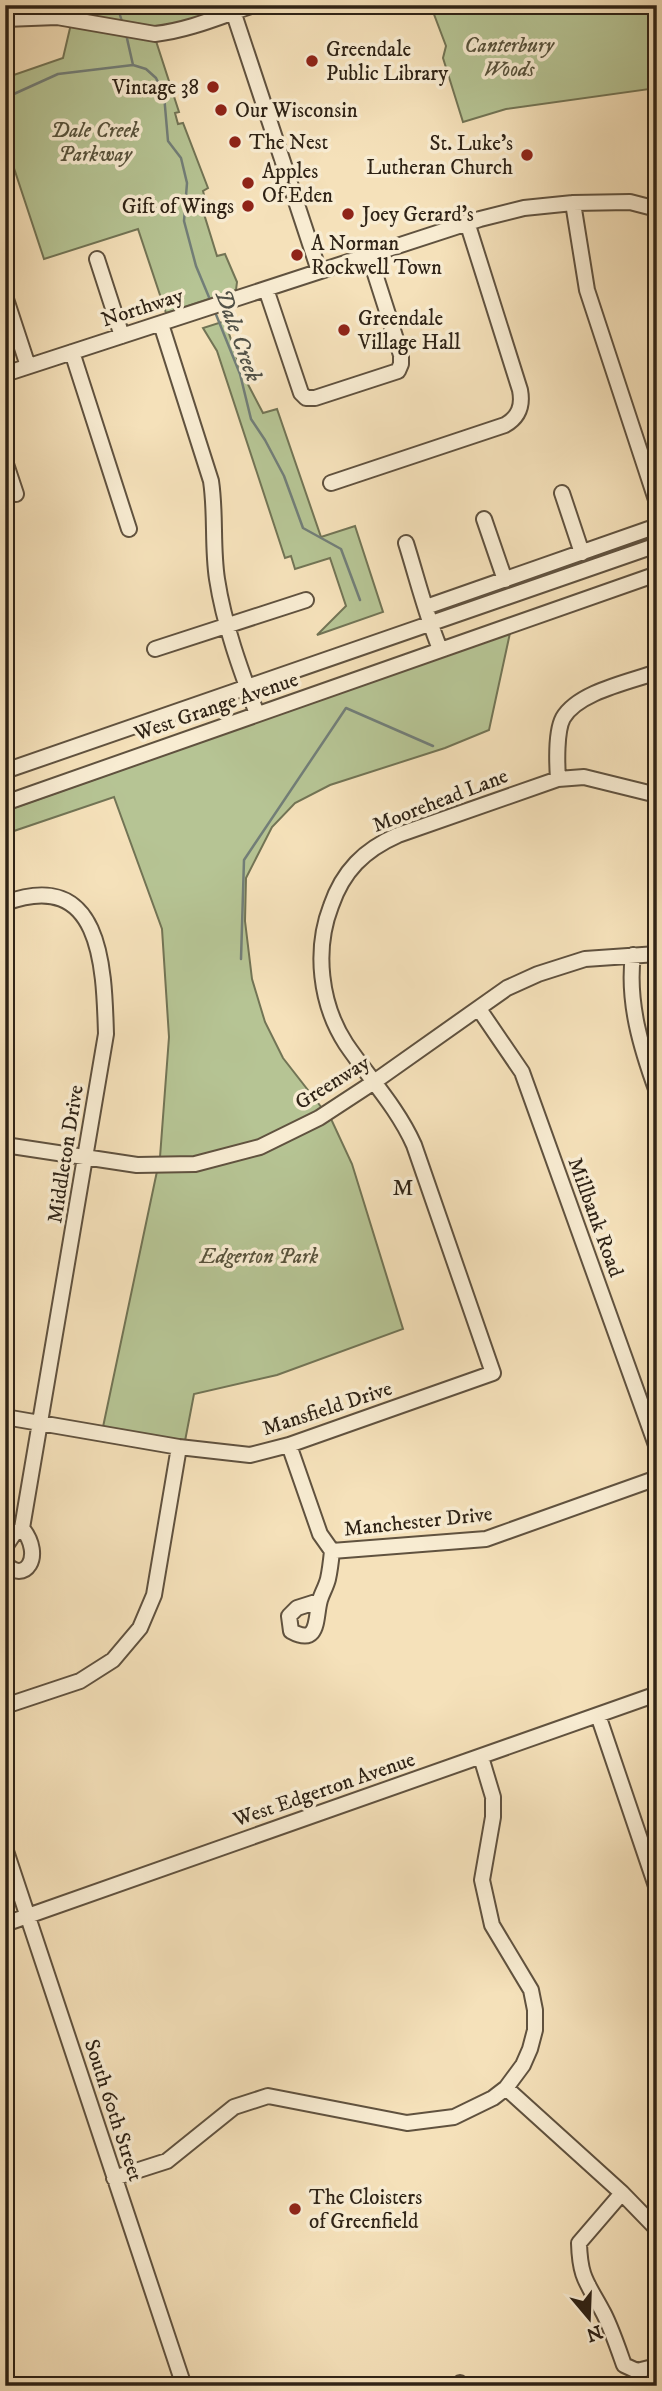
<svg xmlns="http://www.w3.org/2000/svg" width="662" height="2391" font-family="'IM FELL DW Pica',serif">
<style>
.green{fill:#b6c494;stroke:#727455;stroke-width:2}
.lines{fill:none;stroke-linecap:round;stroke-linejoin:round}
.stream{stroke:#727e78;stroke-width:2.5}
.minor-casing{stroke:#60523f;stroke-width:18}
.minor{stroke:#f8ecd2;stroke-width:14}
.poi-dot{fill:#8f2418;stroke:#f8ecd2;stroke-width:2.5}
.labels{text-anchor:middle;stroke-width:7;stroke-linejoin:round;paint-order:stroke}
.park-label{font-size:21px;font-style:italic;fill:#58533c;stroke:#f8ecd2}
.poi-label{font-size:21px;fill:#2f2316;stroke:#f8ecd2;text-anchor:start}
.street-label{font-size:21px;fill:#2f2316;stroke:#f8ecd2}
.water-label{font-size:23px;font-style:italic;fill:#515147;stroke:#f8ecd2}
.neighbourhood-label{font-size:23px;letter-spacing:2px;fill:#2f2316;stroke:#f8ecd2}
</style>
<rect width="100%" height="100%" fill="#f5e1ba"/>
<filter id="stains"><feTurbulence type="fractalNoise" baseFrequency=".00286" numOctaves="4"/><feColorMatrix values="0 0 0 0 .2 0 0 0 0 .09 0 0 0 0 .02 0 0 0 .5 -.17"/></filter>
<radialGradient id="worn" r=".72"><stop offset=".6" stop-color="#630" stop-opacity="0"/><stop offset="1" stop-color="#630" stop-opacity=".3"/></radialGradient>
<!-- green -->
<path class="green" d="M74,5h150l-4,7 -61,16 -86,-14z
M434,5h223v83l-151,21 -43,13 -20,-64 3,-12 -14,-37z
M71,24l84,14 24,74 -4,1 3,11 5,-1 25,65 -5,3 2,8 -5,2 17,55 8,-2 12,28 -1,8 -70,23 -28,-84 -94,30 -39,-118v-63l58,-20z
M225,321l16,50 22,42 14,-4 44,128 34,-11 28,86 -66,23 29,-29 -16,-48 -35,11 -4,-13 -6,2 -68,-207 -14,-23z
M510,633l-21,97 -44,18 -115,37 -35,18 -23,24 -26,51 -1,43 7,58 13,43 18,36 49,63 20,43 51,165 -126,46 -83,19 -9,47 -82,-14 57,-270 9,-120 -7,-108 -48,-132 -109,37v-23z"/>
<g class="lines">
<!-- stream -->
<path class="stream" d="M117,5l6,20
M126,34l7,31 13,4 10,9 8,17 4,46 13,17 6,25 -3,38 12,45 15,36
M5,98l53,-24 75,-9
M215,312l25,62 11,45 14,21 19,36 19,52 38,21 19,51
M241,959l3,-99 102,-152 87,38"/>
<defs>
<path id="minor" d="M231,5l88,266
M5,19l52,-2 98,17c35,-4 66,-18 99,-29
M573,203l14,87 70,213
M97,259l25,77
M266,289l35,104 5,5h9l83,-27 3,-7v-9l-32,-100
M5,296l23,70
M161,324l50,157c5,33 1,65 6,98 7,46 24,92 40,135
M72,352l57,177
M5,374l475,-155 44,-11 49,-5 57,-1 27,7
M5,461l11,33
M331,483l174,-58c14,-8 18,-19 15,-35l-53,-168
M562,493l20,60
M484,519l21,61
M406,543c11,35 20,72 34,106
M426,607l231,-81
M155,649l151,-49
M5,771l652,-226
M558,779c-1,-15 -2,-48 5,-61 15,-26 66,-36 94,-46
M5,803l652,-229
M5,903c97,-36 99,64 101,131l-84,494 -9,7 -8,12
M633,955c-6,47 8,93 24,137
M479,1009l43,63 135,376
M5,1145l132,20 58,-1 65,-17 59,-29 55,-36 133,-94 31,-14 47,-15 72,-5
M5,1417l174,30 71,8 39,-10 204,-72 -79,-228c-17,-38 -45,-67 -68,-101 -26,-40 -32,-94 -15,-138 12,-35 33,-56 67,-71l160,-56 26,-2 73,18
M289,1445l31,89 12,17
M332,1551l154,-12 171,-61
M5,1563c19,22 40,-6 17,-35
M319,1601l-22,7 -8,8 2,15c29,16 24,-14 29,-31 2,-7 6,-13 8,-21 2,-9 3,-18 4,-28
M5,1706l75,-25 33,-21 27,-32 14,-33 25,-148
M598,1715l59,174
M5,1848l179,538
M5,1924l652,-230
M506,2088l116,105
M114,2178l53,-17 67,-54 34,-11 139,27 47,-6 39,-19 13,-10 17,-23 7,-16 5,-19v-20l-4,-20 -39,-65 -10,-45 11,-63v-20l-12,-40
M657,2231l-2,-4 -33,-34 -43,50c1,37 9,40 25,71 8,16 14,34 20,51l13,6 20,-5
M460,2386v-3"/>
</defs>
<!-- minor casing -->
<use href="#minor" class="minor-casing"/>
<!-- minor -->
<use href="#minor" class="minor"/>
</g>
<!-- markers -->
<g class="poi-dot">
<circle cx="312" cy="61" r="7"/>
<circle cx="213" cy="87" r="7"/>
<circle cx="221" cy="110" r="7"/>
<circle cx="235" cy="142" r="7"/>
<circle cx="527" cy="155" r="7"/>
<circle cx="248" cy="183" r="7"/>
<circle cx="248" cy="206" r="7"/>
<circle cx="348" cy="214" r="7"/>
<circle cx="297" cy="255" r="7"/>
<circle cx="344" cy="330" r="7"/>
<circle cx="295" cy="2209" r="7"/>
</g>
<g class="labels">
<!-- park labels -->
<g class="park-label">
<text x="509" y="52">Canterbury<tspan x="509" dy="24">Woods</tspan></text>
<text x="95" y="137">Dale Creek<tspan x="95" dy="24">Parkway</tspan></text>
<text x="259" y="1263">Edgerton Park</text>
</g>
<!-- poi labels -->
<g class="poi-label">
<text x="326" y="56">Greendale<tspan x="326" dy="24">Public Library</tspan></text>
<text x="199" y="94" text-anchor="end">Vintage 38</text>
<text x="235" y="117">Our Wisconsin</text>
<text x="249" y="149">The Nest</text>
<text x="513" y="150" text-anchor="end">St. Luke's<tspan x="513" dy="24">Lutheran Church</tspan></text>
<text x="262" y="178">Apples<tspan x="262" dy="24">Of Eden</tspan></text>
<text x="234" y="213" text-anchor="end">Gift of Wings</text>
<text x="362" y="221">Joey Gerard's</text>
<text x="311" y="250">A Norman<tspan x="311" dy="24">Rockwell Town</tspan></text>
<text x="358" y="325">Greendale<tspan x="358" dy="24">Village Hall</tspan></text>
<text x="309" y="2204">The Cloisters<tspan x="309" dy="24">of Greenfield</tspan></text>
</g>
<!-- street labels -->
<g class="street-label">
<text transform="translate(142 307) rotate(-18)" y="7">Northway</text>
<text transform="translate(216 706) rotate(-19)" y="7">West Grange Avenue</text>
<text transform="translate(440 800) rotate(-21)" y="7">Moorehead Lane</text>
<text transform="translate(332 1082) rotate(-32)" y="7">Greenway</text>
<text transform="translate(65 1154) rotate(-81)" y="7">Middleton Drive</text>
<text transform="translate(596 1217) rotate(70)" y="7">Millbank Road</text>
<text transform="translate(327 1408) rotate(-18)" y="7">Mansfield Drive</text>
<text transform="translate(418 1521) rotate(-6)" y="7">Manchester Drive</text>
<text transform="translate(324 1789) rotate(-19)" y="7">West Edgerton Avenue</text>
<text transform="translate(114 2110) rotate(72)" y="7">South 60th Street</text>
</g>
<!-- water labels -->
<g class="water-label">
<text transform="translate(239 335) rotate(70)" y="8">Dale Creek</text>
</g>
<!-- neighbourhood labels -->
<g class="neighbourhood-label">
<text x="404" y="1195">M</text>
</g>
</g>
<!-- margin -->
<rect width="662" height="2391" fill="none" stroke="#f5e1ba" stroke-width="28"/>
<rect x="7" y="7" width="648" height="2377" fill="none" stroke="#2f2316" stroke-width="3.5"/>
<rect x="14" y="14" width="634" height="2363" fill="none" stroke="#2f2316" stroke-width="2"/>
<!-- north arrow -->
<g transform="translate(589 2318) rotate(161)" stroke="#f8ecd2" stroke-width="5" paint-order="stroke">
<path d="M0-5L12 26L0 18L-12 26Z" fill="#2f2316"/>
<text y="-10" font-size="19" font-weight="bold" text-anchor="middle" fill="#2f2316">N</text>
</g>
<rect width="100%" height="100%" filter="url(#stains)"/>
<rect width="100%" height="100%" fill="url(#worn)"/>
</svg>
